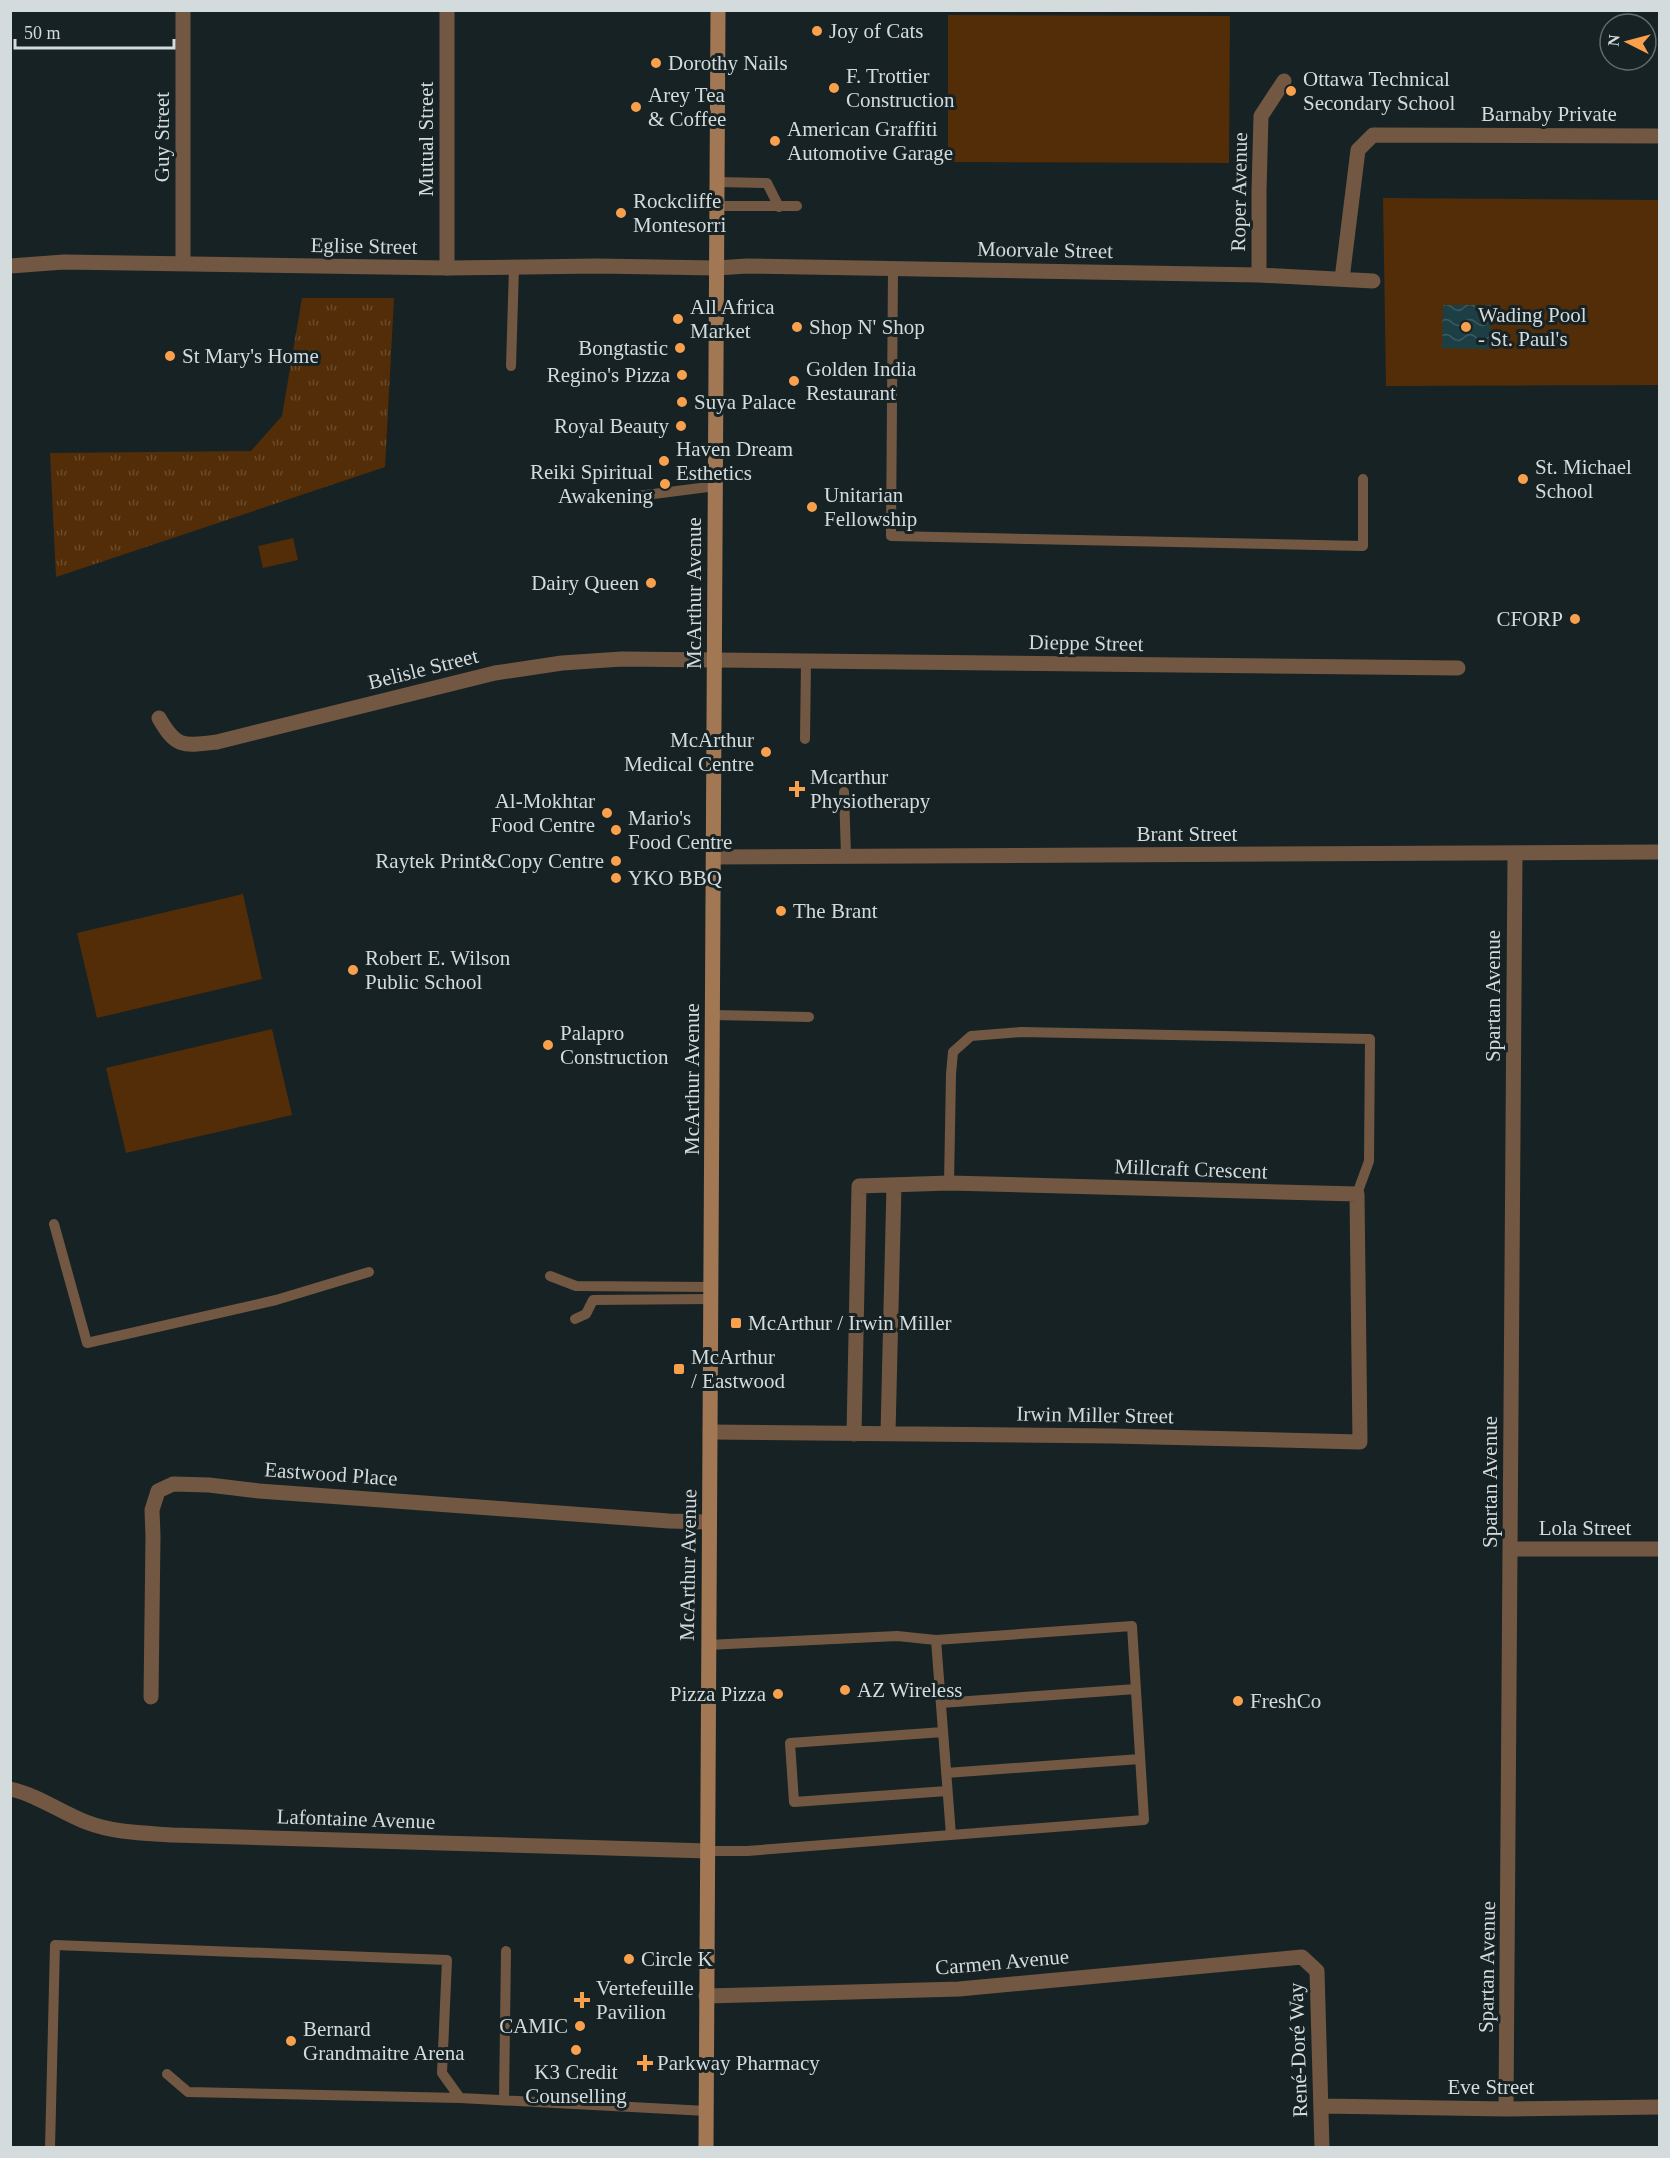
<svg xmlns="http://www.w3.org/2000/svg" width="1670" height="2158" font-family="Georgia,serif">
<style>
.grass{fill:url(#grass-tufts)}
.park{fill:#522d07}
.water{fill:url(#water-waves)}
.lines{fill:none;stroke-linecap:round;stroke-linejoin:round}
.service{stroke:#725842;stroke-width:10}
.minor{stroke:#725842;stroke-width:15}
.tertiary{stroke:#725842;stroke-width:15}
.secondary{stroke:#a27854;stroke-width:15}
.poi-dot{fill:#f9a04c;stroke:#172224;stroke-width:2}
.labels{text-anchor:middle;stroke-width:6;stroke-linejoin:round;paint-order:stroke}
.poi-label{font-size:21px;fill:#d4dbdd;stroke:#172224;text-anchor:start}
.street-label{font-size:21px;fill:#d4dbdd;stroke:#172224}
</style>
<defs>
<pattern id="grass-tufts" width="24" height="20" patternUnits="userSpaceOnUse" patternTransform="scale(1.5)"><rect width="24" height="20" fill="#522d07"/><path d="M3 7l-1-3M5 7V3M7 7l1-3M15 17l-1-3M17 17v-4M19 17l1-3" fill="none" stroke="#6a4b2b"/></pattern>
<pattern id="water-waves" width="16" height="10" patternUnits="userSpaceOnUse" patternTransform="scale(1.5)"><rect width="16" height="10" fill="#1c3f46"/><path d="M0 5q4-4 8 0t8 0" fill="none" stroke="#3c5a60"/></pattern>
</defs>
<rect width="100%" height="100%" fill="#172224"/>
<!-- grass -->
<path class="grass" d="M302,298h92l-9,169 -329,110 -6,-124 201,-2 31,-35z"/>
<!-- park -->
<path class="park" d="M948,15l282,1 -1,147 -281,-1z
M1383,198l276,2v185l-273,1z
M293,538l5,22 -35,8 -5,-22z
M243,894l19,85 -165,39 -20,-85z
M272,1029l20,86 -166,38 -20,-85z"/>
<!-- water -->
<path class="water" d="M1443,305h48l-1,44 -48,-1z"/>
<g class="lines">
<!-- service -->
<path class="service" d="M718,182l49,1 12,24
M718,206h79
M893,268l-2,268 472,10v-67
M511,366l3,-99
M614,499l102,-13
M805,739l1,-78
M844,792l2,64
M713,1015l96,2
M949,1183l2,-109 2,-22 18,-16 50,-4 349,7 -1,122 -12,33
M54,1224l33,119 189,-43 93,-28
M550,1276l26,10 134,1
M575,1319l11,-5 7,-14 117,-1
M936,1640l15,195
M941,1703l195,-14
M943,1732l-153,11 4,59 153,-11
M946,1773l194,-14
M708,1851h39l397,-31 -12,-194 -196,14 -39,-4 -189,9
M167,2074l21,18 272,6
M504,2100l2,-149
M50,2148l5,-203 392,15 -5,113 18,25 247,13"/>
<!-- minor -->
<path class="minor" d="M183,10v253
M447,10v258
M717,268l30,-2 512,9 114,6
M1259,275v-84l2,-75 23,-35
M1342,279l16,-129 15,-15 287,1
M159,718c17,30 24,28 58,24l278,-69 67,-10 60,-4 836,9
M710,1432l402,4 248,6 -3,-248 -408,-11 -90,3 -5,248
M888,1433l6,-248
M1511,1549h149
M151,1697l2,-161 -1,-26 6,-19 15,-7 36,1 50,6 410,30 40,1
M706,1996l253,-7 343,-32 15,14 5,177
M1322,2106l184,3 154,-2
M1506,2109l9,-1255"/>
<!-- tertiary -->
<path class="tertiary" d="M10,266l54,-4 383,6 150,-2 120,2
M714,857l946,-5
M10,1789c28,6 50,23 76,33 28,11 58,11 87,13l535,16"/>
<!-- secondary -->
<path class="secondary" d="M706,2148l12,-2138"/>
</g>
<!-- markers -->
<g class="poi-dot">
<circle cx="817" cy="31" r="6"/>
<circle cx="656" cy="63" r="6"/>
<circle cx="834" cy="88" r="6"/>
<circle cx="1291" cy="91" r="6"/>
<circle cx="636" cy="107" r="6"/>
<circle cx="775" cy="141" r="6"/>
<circle cx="621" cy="213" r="6"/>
<circle cx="678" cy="319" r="6"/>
<circle cx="797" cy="327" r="6"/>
<circle cx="1466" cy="327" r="6"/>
<circle cx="680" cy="348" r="6"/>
<circle cx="170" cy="356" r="6"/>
<circle cx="682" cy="375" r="6"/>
<circle cx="794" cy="381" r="6"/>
<circle cx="682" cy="402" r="6"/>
<circle cx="681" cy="426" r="6"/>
<circle cx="664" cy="461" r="6"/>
<circle cx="1523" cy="479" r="6"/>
<circle cx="665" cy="484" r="6"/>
<circle cx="812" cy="507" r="6"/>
<circle cx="651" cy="583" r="6"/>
<circle cx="1575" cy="619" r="6"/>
<circle cx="766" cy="752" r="6"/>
<path d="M794 780h6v6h6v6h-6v6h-6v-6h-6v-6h6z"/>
<circle cx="607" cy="813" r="6"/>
<circle cx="616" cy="830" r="6"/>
<circle cx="616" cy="861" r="6"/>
<circle cx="616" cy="878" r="6"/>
<circle cx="781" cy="911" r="6"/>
<circle cx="353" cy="970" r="6"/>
<circle cx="548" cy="1045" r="6"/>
<rect x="730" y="1317" width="12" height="12" rx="3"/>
<rect x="673" y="1363" width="12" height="12" rx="3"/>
<circle cx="845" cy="1690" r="6"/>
<circle cx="778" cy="1694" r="6"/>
<circle cx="1238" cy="1701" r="6"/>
<circle cx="629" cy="1959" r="6"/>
<path d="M579 1991h6v6h6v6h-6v6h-6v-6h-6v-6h6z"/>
<circle cx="580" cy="2026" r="6"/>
<circle cx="291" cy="2041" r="6"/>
<circle cx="576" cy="2050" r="6"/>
<path d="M642 2054h6v6h6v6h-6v6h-6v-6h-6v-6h6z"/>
</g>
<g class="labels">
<!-- poi labels -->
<g class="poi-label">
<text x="829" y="38">Joy of Cats</text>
<text x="668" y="70">Dorothy Nails</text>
<text x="846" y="83">F. Trottier<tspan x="846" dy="24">Construction</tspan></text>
<text x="1303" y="86">Ottawa Technical<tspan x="1303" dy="24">Secondary School</tspan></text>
<text x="648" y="102">Arey Tea<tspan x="648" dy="24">&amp; Coffee</tspan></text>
<text x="787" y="136">American Graffiti<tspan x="787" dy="24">Automotive Garage</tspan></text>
<text x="633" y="208">Rockcliffe<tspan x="633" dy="24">Montesorri</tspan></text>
<text x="690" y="314">All Africa<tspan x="690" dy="24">Market</tspan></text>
<text x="1478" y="322">Wading Pool<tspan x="1478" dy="24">- St. Paul's</tspan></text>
<text x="809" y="334">Shop N' Shop</text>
<text x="668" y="355" text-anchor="end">Bongtastic</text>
<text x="182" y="363">St Mary's Home</text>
<text x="806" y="376">Golden India<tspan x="806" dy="24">Restaurant</tspan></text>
<text x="670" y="382" text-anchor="end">Regino's Pizza</text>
<text x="694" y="409">Suya Palace</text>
<text x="669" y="433" text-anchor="end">Royal Beauty</text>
<text x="676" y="456">Haven Dream<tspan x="676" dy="24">Esthetics</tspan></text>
<text x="1535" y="474">St. Michael<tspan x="1535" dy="24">School</tspan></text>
<text x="653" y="479" text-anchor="end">Reiki Spiritual<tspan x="653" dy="24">Awakening</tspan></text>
<text x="824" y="502">Unitarian<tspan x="824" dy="24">Fellowship</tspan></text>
<text x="639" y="590" text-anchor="end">Dairy Queen</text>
<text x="1563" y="626" text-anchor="end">CFORP</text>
<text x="754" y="747" text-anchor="end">McArthur<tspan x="754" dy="24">Medical Centre</tspan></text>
<text x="810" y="784">Mcarthur<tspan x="810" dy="24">Physiotherapy</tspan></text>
<text x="595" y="808" text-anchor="end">Al-Mokhtar<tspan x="595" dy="24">Food Centre</tspan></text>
<text x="628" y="825">Mario's<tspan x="628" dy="24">Food Centre</tspan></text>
<text x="604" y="868" text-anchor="end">Raytek Print&amp;Copy Centre</text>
<text x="628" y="885">YKO BBQ</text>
<text x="793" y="918">The Brant</text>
<text x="365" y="965">Robert E. Wilson<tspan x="365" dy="24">Public School</tspan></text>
<text x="560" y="1040">Palapro<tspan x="560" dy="24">Construction</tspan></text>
<text x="748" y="1330">McArthur / Irwin Miller</text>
<text x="691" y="1364">McArthur<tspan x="691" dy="24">/ Eastwood</tspan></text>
<text x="857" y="1697">AZ Wireless</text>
<text x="766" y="1701" text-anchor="end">Pizza Pizza</text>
<text x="1250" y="1708">FreshCo</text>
<text x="641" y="1966">Circle K</text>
<text x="596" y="1995">Vertefeuille<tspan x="596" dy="24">Pavilion</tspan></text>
<text x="568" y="2033" text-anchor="end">CAMIC</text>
<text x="303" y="2036">Bernard<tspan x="303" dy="24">Grandmaitre Arena</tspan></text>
<text x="657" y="2070">Parkway Pharmacy</text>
<text x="576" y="2079" text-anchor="middle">K3 Credit<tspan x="576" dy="24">Counselling</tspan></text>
</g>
<!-- street labels -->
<g class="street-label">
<text x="1549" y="121">Barnaby Private</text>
<text transform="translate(162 137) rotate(-90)" y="7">Guy Street</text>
<text transform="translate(426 139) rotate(-90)" y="7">Mutual Street</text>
<text transform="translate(1239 192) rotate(-89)" y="7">Roper Avenue</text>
<text transform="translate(364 246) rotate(1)" y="7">Eglise Street</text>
<text transform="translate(1045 250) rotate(1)" y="7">Moorvale Street</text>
<text transform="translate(694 593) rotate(-90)" y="7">McArthur Avenue</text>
<text transform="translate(1086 643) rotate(1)" y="7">Dieppe Street</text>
<text transform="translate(423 669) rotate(-14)" y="7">Belisle Street</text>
<text x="1187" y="841">Brant Street</text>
<text transform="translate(1493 996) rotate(-90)" y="7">Spartan Avenue</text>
<text transform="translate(692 1079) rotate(-90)" y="7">McArthur Avenue</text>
<text transform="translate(1191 1169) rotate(2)" y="7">Millcraft Crescent</text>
<text transform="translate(1095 1415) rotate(1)" y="7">Irwin Miller Street</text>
<text transform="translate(331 1474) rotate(4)" y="7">Eastwood Place</text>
<text transform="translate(1490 1482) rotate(-90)" y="7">Spartan Avenue</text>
<text x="1585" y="1535">Lola Street</text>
<text transform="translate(688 1565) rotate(-89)" y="7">McArthur Avenue</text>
<text transform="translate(356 1819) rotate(2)" y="7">Lafontaine Avenue</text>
<text transform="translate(1002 1962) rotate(-5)" y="7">Carmen Avenue</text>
<text transform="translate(1487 1967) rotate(-89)" y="7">Spartan Avenue</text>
<text transform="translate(1298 2050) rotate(-92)" y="7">René-Doré Way</text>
<text x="1491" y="2094">Eve Street</text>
</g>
</g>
<!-- border -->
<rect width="1670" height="2158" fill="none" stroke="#d4dbdd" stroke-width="24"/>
<!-- north arrow -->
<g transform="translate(1628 42) rotate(276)"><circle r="28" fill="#172224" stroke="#636c6e" stroke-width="1.5"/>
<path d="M0-4.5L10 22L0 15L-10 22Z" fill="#f9a04c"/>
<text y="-9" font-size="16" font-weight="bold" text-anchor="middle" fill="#d4dbdd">N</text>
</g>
<!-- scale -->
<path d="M15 39v9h159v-9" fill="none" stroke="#d4dbdd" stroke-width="3"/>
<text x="24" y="39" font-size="18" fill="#d4dbdd" stroke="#172224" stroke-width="4.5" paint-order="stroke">50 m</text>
</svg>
